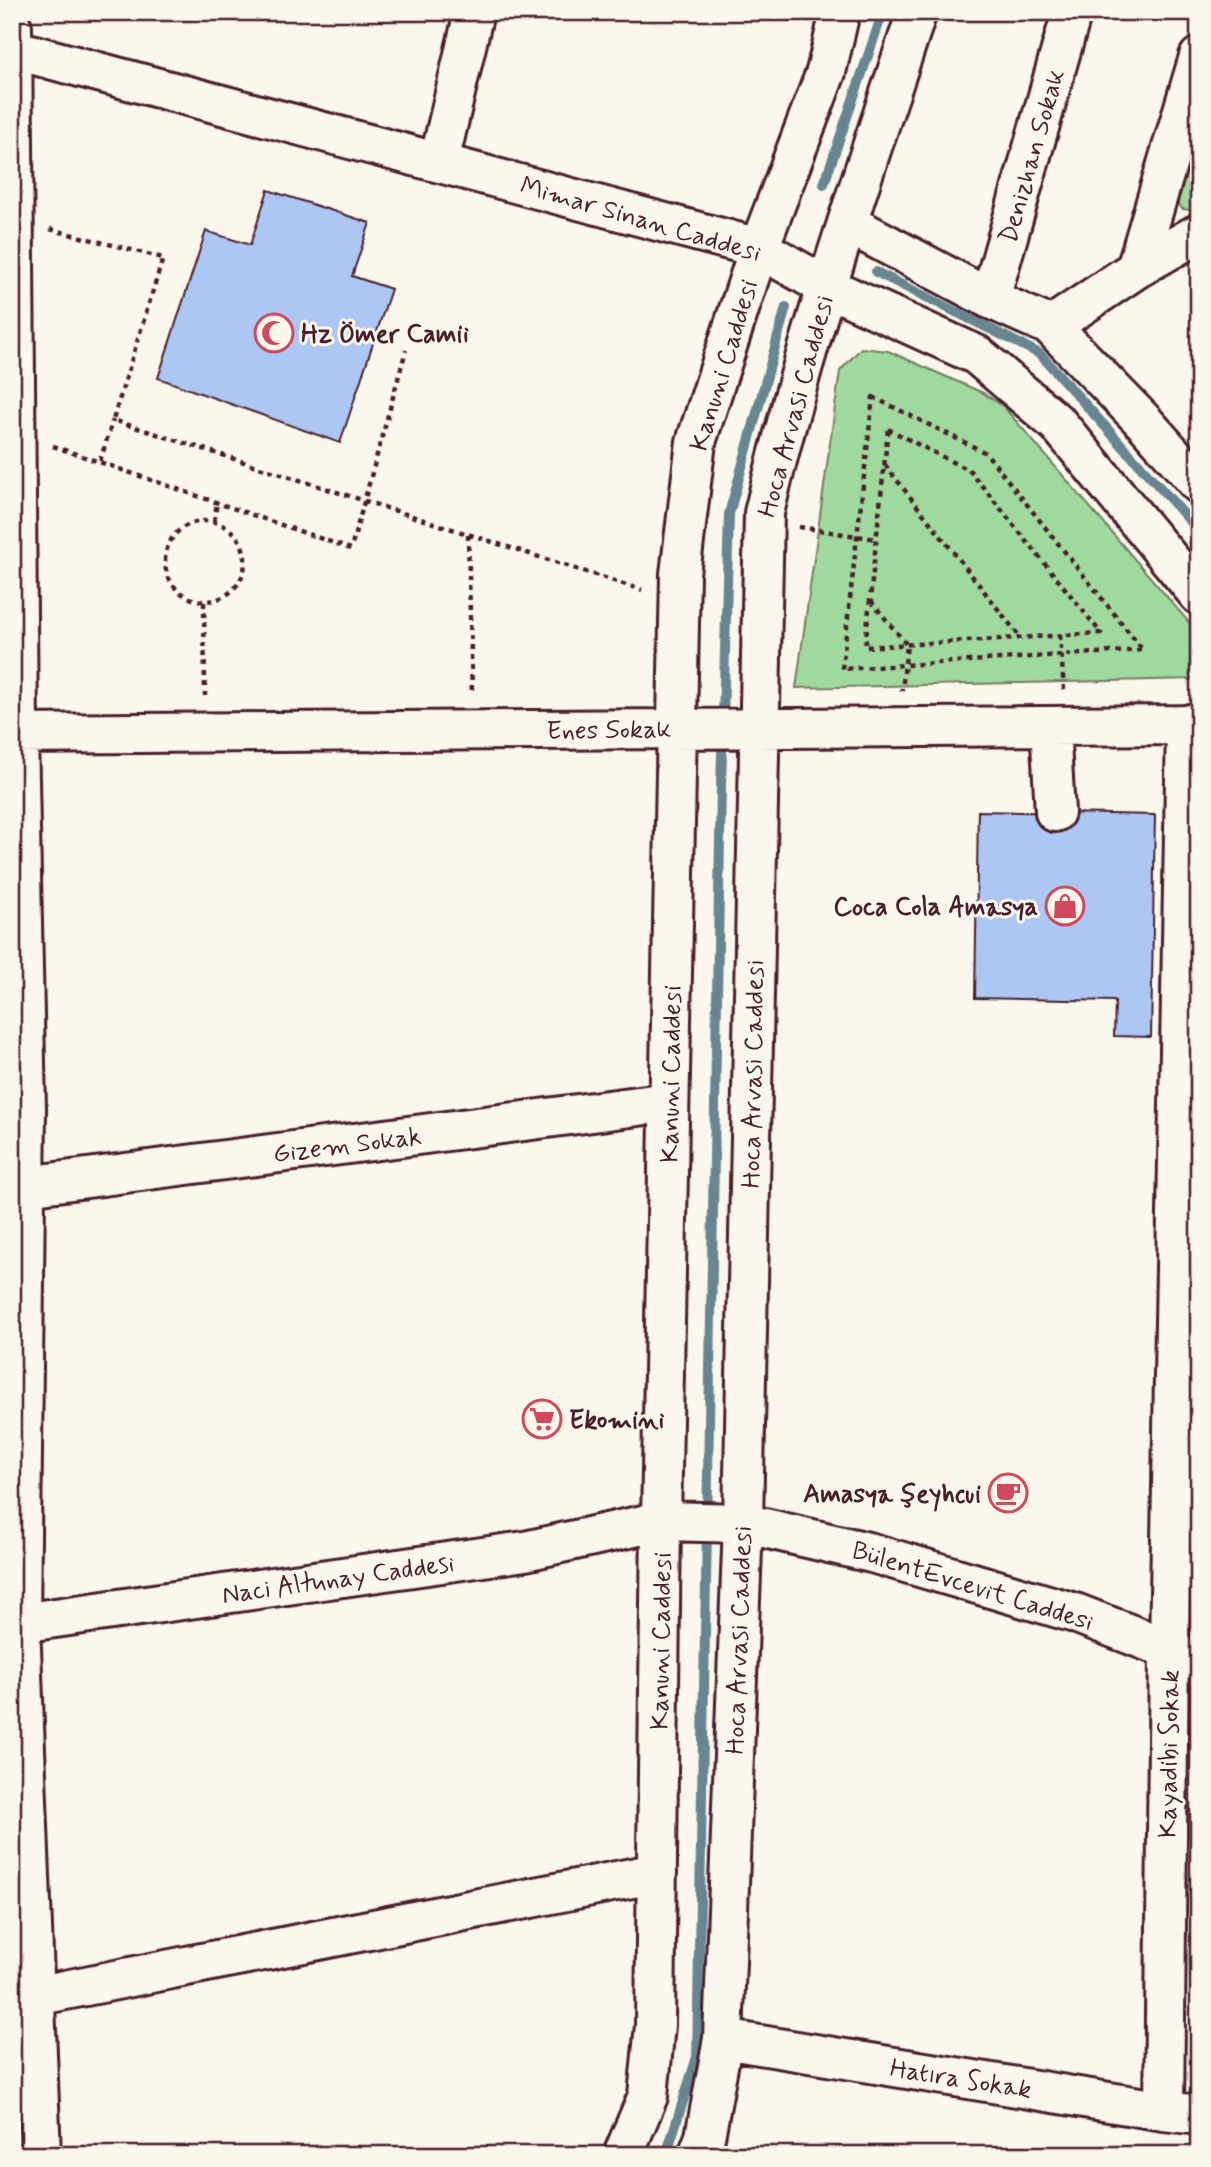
<svg xmlns="http://www.w3.org/2000/svg" width="1211" height="2167" font-family="Mynerve,sans-serif">
<style>
.green{fill:#a0d99e;stroke:#757c64;stroke-width:2}
.lines{fill:none;stroke-linecap:round;stroke-linejoin:round}
.stream{stroke:#678692;stroke-width:10}
.building{fill:#adc7f4;stroke:#4a1f2b;stroke-width:2}
.minor-casing{stroke:#4a1f2b;stroke-width:44}
.path{stroke:#4a1f2b;stroke-width:4.5;stroke-dasharray:5 5;stroke-linecap:butt}
.minor{stroke:#fbf7ec;stroke-width:38}
.labels{text-anchor:middle;stroke-width:6;stroke-linejoin:round;paint-order:stroke}
.street-label{font-size:26px;fill:#4a1f2b;stroke:#fbf7ec}
.poi-label{font-size:26px;font-weight:bold;fill:#4a1f2b;stroke:#fbf7ec;text-anchor:start}
</style>
<rect width="100%" height="100%" fill="#fbf7ec"/>
<filter id="ink" filterUnits="userSpaceOnUse"><feTurbulence type="fractalNoise" baseFrequency=".0143" numOctaves="2"/><feDisplacementMap in="SourceGraphic" scale="14" xChannelSelector="R" yChannelSelector="G"/><feConvolveMatrix kernelMatrix="1 2 1 2 8 2 1 2 1" color-interpolation-filters="sRGB"/></filter>
<g filter="url(#ink)">
<!-- green -->
<path class="green" d="M1199,129v82l-17,-2 -5,-9z
M861,348l27,3 95,42 21,14 195,227 -2,45 -401,9 44,-317z"/>
<g class="lines">
<!-- stream -->
<path class="stream" d="M824,184l59,-172
M876,272l164,82 159,177
M666,2155l31,-98 24,-1270 8,-273 57,-207"/>
</g>
<!-- building -->
<path class="building" d="M268,190l102,33 -18,53 39,13 -51,154 -182,-65 48,-147 44,14z
M978,811l177,4 -4,222 -37,-1 1,-35 -140,-3z"/>
<g class="lines">
<defs>
<path id="minor" d="M12,27l6,707 8,375 -6,514 21,532
M12,49l747,199 68,39 150,68 81,69 141,171
M439,162l35,-150
M847,223l143,76 61,27 94,97 54,61
M1136,269l63,-212
M990,299l82,-287
M1051,326l85,-57 63,-36
M1050,726l5,86
M12,734l1174,-9 13,-3
M26,1186l643,-84
M12,1622l8,1 505,-72 136,-30 82,2 129,30 203,60 124,48
M35,1996l622,-123
M723,2039l441,72 35,4
M1164,2111l5,-462 17,-924
M623,2155l25,-59 7,-71 6,-504 19,-947 16,-132 63,-194 67,-176 14,-60
M698,2155l7,-18 18,-98 20,-516 21,-1010c40,-170 98,-335 153,-501"/>
</defs>
<!-- minor casing -->
<use href="#minor" class="minor-casing"/>
<!-- path -->
<path class="path" d="M50,229l113,29 -50,162 529,170
M873,397l113,56 157,197 -301,19z
M888,429l82,42 131,162 -236,14z
M53,446l298,103 55,-199
M100,461l13,-41
M885,465l135,172
M165 561a40 40 0 1 1 80 0a40 40 0 1 1-80 0Z
M214,521l3,-18
M799,527l77,12
M468,535l4,159
M871,601l36,44 -5,46
M204,602l1,94
M1060,635l4,55"/>
<!-- minor -->
<use href="#minor" class="minor"/>
</g>
</g>
<!-- icons -->
<defs>
<symbol id="mosque-ring" viewBox="-11 -11 22 22"><circle r="9.5" fill="#fbf7ec" stroke="#d1495b" stroke-width="1.5"/><path d="M3.5-4.9A6 6 0 1 0 3.5 4.9A5 5 0 1 1 3.5-4.9Z" fill="#d1495b"/></symbol>
<symbol id="shop-ring" viewBox="-11 -11 22 22"><circle r="9.5" fill="#fbf7ec" stroke="#d1495b" stroke-width="1.5"/><path d="M-5-2.5h2.3a2.7 3.5 0 0 1 5.4 0H5L5.5 6h-11ZM-1.5-2.5h3a1.5 2.3 0 0 0-3 0Z" fill="#d1495b"/></symbol>
<symbol id="supermarket-ring" viewBox="-11 -11 22 22"><circle r="9.5" fill="#fbf7ec" stroke="#d1495b" stroke-width="1.5"/><path d="M-6-5.5h2.5l.6 2H6L4.5 2H-2.5L-4.4-4H-6ZM-1.5 3.2a1.3 1.3 0 1 0 .1 0ZM3 3.2a1.3 1.3 0 1 0 .1 0Z" fill="#d1495b"/></symbol>
<symbol id="cafe-ring" viewBox="-11 -11 22 22"><circle r="9.5" fill="#fbf7ec" stroke="#d1495b" stroke-width="1.5"/><path d="M-5.5-4.5H6V0H3Q3 3.5 0 3.5H-2.5Q-5.5 3.5-5.5 0ZM3-3.2v2h1.7v-2ZM-6 4.5H4V6H-6Z" fill="#d1495b"/></symbol>
</defs>
<g fill-rule="evenodd">
<use href="#mosque-ring" x="252" y="311" width="44" height="44"/>
<use href="#shop-ring" x="1043" y="884" width="44" height="44"/>
<use href="#supermarket-ring" x="520" y="1397" width="44" height="44"/>
<use href="#cafe-ring" x="986" y="1471" width="44" height="44"/>
</g>
<g class="labels">
<!-- street labels -->
<g class="street-label">
<text transform="translate(1031 156) rotate(-74)" y="9">Denizhan Sokak</text>
<text transform="translate(641 218) rotate(16)" y="9">Mimar Sinan Caddesi</text>
<text transform="translate(723 365) rotate(-73)" y="9">Kanuni Caddesi</text>
<text transform="translate(795 406) rotate(-75)" y="9">Hoca Arvasi Caddesi</text>
<text transform="translate(609 729) rotate(-1)" y="9">Enes Sokak</text>
<text transform="translate(670 1074) rotate(-89)" y="9">Kanuni Caddesi</text>
<text transform="translate(752 1074) rotate(-89)" y="9">Hoca Arvasi Caddesi</text>
<text transform="translate(347 1144) rotate(-7)" y="9">Gizem Sokak</text>
<text transform="translate(338 1578) rotate(-8)" y="9">Naci Altunay Caddesi</text>
<text transform="translate(973 1585) rotate(17)" y="9">BülentEvcevit Caddesi</text>
<text transform="translate(738 1640) rotate(-88)" y="9">Hoca Arvasi Caddesi</text>
<text transform="translate(660 1641) rotate(-89)" y="9">Kanuni Caddesi</text>
<text transform="translate(1168 1754) rotate(-89)" y="9">Kayadibi Sokak</text>
<text transform="translate(961 2078) rotate(9)" y="9">Hatıra Sokak</text>
</g>
<!-- poi labels -->
<g class="poi-label">
<text x="301" y="342">Hz Ömer Camii</text>
<text x="1038" y="915" text-anchor="end">Coca Cola Amasya</text>
<text x="569" y="1428">Ekomini</text>
<text x="981" y="1502" text-anchor="end">Amasya şeyhcui</text>
</g>
</g>
<!-- margin -->
<rect width="1211" height="2167" fill="none" stroke="#fbf7ec" stroke-width="42"/>
<rect x="21" y="21" width="1169" height="2125" fill="none" stroke="#4a1f2b" stroke-width="2.5" filter="url(#ink)"/>
</svg>
